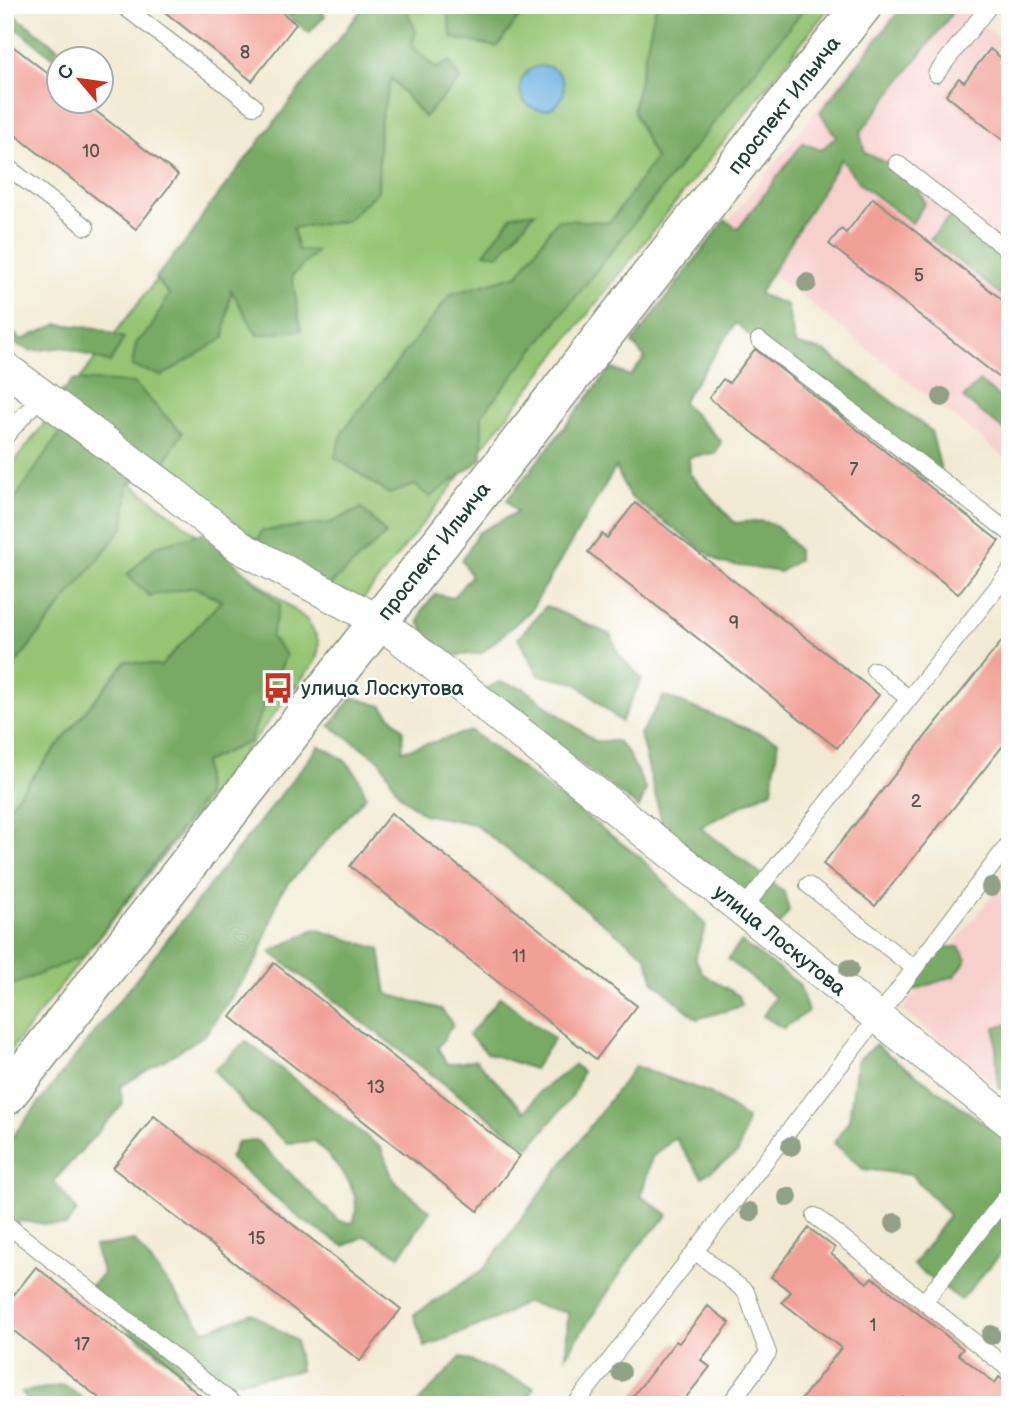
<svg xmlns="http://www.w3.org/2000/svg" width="1015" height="1410" font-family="'Balsamiq Sans',sans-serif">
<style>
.built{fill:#f7d0ce}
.green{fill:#95c473;stroke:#5a8054;stroke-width:2}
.forest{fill:#78aa65;stroke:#4c744c;stroke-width:2}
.water{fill:#67aede;stroke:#437689;stroke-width:2}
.building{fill:#f1a096}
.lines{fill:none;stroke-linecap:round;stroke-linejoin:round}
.service-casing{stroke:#889483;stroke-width:18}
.minor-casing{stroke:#889483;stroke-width:34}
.tertiary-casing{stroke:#889483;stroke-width:41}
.service{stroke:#fff;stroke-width:16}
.minor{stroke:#fff;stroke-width:32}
.tertiary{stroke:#fff;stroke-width:38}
.tree{fill:#91a186}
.labels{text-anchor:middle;stroke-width:5;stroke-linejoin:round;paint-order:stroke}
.number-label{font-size:18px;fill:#54564c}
.street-label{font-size:21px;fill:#1f3d34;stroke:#fff}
.poi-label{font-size:21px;fill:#1f3d34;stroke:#fff;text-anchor:start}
</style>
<rect width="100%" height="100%" fill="#fff"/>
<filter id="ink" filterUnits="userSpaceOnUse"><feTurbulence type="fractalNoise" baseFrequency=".0143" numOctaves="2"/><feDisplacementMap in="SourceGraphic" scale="14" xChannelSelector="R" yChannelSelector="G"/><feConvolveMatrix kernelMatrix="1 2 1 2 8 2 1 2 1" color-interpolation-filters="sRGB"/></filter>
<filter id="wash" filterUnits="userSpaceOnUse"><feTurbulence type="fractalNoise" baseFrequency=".00686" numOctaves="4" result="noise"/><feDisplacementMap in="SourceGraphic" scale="28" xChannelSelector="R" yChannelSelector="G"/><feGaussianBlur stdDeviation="1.57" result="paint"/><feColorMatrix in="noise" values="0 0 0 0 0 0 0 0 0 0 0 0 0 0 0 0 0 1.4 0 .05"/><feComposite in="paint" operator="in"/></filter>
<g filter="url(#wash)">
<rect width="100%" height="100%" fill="#f1ead2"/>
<!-- built -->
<path class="built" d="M900,5h58l52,41v416l-290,-230z
M1010,872v223l-108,-85z"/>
<!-- green -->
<path class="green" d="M369,5h462l-467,593 -35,-2 -261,-202z
M48,419l259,201c10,17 16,22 8,42l-310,395v-583z"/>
<!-- forest -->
<path class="forest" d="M276,5h42l7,11 -16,17z
M365,5h39l12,26 -4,15 24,23 14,-8 10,19 -36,37 -33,-39 -11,45 -2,68 -32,30 -53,7 5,22 19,1 -25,25 9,54 -44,5 -26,-45 -7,48 -62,38 -30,-10 4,-23 15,-15 18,-34 -14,-16 38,-45 11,-20z
M446,5h82l-31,42 -45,-9z
M659,5h148l-325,410v44l-52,38 -15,-12 -26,9 -54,-37 8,-26 108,-137 67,-19 39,-55 53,2 45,-63 -22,-48 22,-102z
M904,5h48l-2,11 -90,117 5,20 47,21 13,29 -13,20 -51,-38 -20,-26 -82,135 28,11 8,39 31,8 105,79 11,42 -15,8 -162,-131 -29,-27 -54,79 39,39 -5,12 -27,4 1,17 45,49c37,-5 40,-1 63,27v10l-18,12 -59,-9 -92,-67 -13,-29 -85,143 -49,43 -43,4 -20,-35 3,-12 14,-16 17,4 18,-22 -9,-16 16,-27 39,-21 -10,-12 104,-132 19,8 15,-18 -13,-15 93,-123 13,9 65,-86 18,7 15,-13 -16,-25z
M5,8l58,44 -5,9 -53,-41z
M957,209l53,45v48l-80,-63z
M535,212l-36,43 -15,-2 29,-38z
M5,324l16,16 37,-16 39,4 27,10 -14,25 -46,-16 -32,4 -27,-11z
M73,380l61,3 48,50 -21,35 -33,16 -4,42 -119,151v-164l59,-86 -3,-34z
M979,381l31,25v29l-47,-37z
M362,508l24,26 -72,66 -57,-56 4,-13 69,-8z
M203,533l77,72 -9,32 15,18 -37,87 -45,20 2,33 -122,161 -79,32v-177l121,-150 35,5 60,-65 -26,-14 -46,9 -22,-21 29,-29z
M546,606l65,29 8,20 23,24 -21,43 -45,-39 -37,-8 -21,-37z
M499,682l24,6 72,53h22l11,12 18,37 -7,18 -155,-118z
M664,696l114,45 -6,49 -72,37 84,65 5,19 -10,15 -116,-99 -23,-93z
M352,697l30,9 21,24 -1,21 69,-20 169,126 66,68 -11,33 8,16 36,22 3,10 -45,13 -43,-37 -8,-26 -172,-132 -51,-10 -24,-20 -19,-34 -50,-34z
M319,746c28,13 37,21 47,50l-85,96 -24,68 -52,75 -85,52 3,17 -69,77 23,30 -11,15 -47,-5 -14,28v-103z
M315,929l65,20 7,45 54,15 12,15 -15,24 9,16 29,-4 49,52 15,-21 35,-26 7,7 -9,23 -44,53 -259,-196z
M741,942l58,42 9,28 -25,16 -20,-12 12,-19 -47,-38z
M944,947h15l8,12 -12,17 -41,14 3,-15z
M500,997l54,42 -20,30 -47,-16 -18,-18z
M1010,1024v71l-12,-8 -3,-60z
M246,1041l135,107 13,33 36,30 -30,45 -35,-20 -21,10 -42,-26 -72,-61 7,-17 19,-2 83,81 14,2c13,-34 -18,-59 -38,-82l-28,2 -39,-33 -34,-40z
M875,1045l135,97v101l-49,57 -48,-35 36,-50 -37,-40 -49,-6 -29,-26 15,-23 8,-59z
M635,1066l75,27 37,26 -9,34 -36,24 -27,-39 -23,19 -11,39 27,19 -31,33 -71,108 2,-43 -42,-11 -28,16 -73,29 -11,-32 70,-46z
M134,1240l71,91 47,-18 44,28 4,30 -100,16 -117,-94 20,-19 -9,-27z
M461,1357l73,30 -10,18h-108z
M64,1385l28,20h-61l-9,-13z"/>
<!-- water -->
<path class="water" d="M520 88a22 22 0 1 1 44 0a22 22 0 1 1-44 0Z"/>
<g id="blocks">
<!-- building -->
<path class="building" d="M156,5h117l23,19 -44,57z
M5,40l55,43v19h24l94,73 -42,54 -131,-102z
M990,49l20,16v81l-64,-51 13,-17 5,4z
M873,198l137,108v80l-181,-142 12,-15 5,4z
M755,349l244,192 -41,53 -249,-196 14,-19 6,4z
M635,503l244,192 -42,53 -249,-196 14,-18 5,4z
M1010,631v106l-135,169 -52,-42z
M391,813l246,193 -41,53 -246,-193z
M274,963l246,193 -42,55 -247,-194z
M154,1116l247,193 -41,52 -247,-193z
M809,1228l26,20 -4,6 36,29 5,-6 91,72 -5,5 37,29 4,-6 11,8v20h-97l-10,-8 -5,8h-101l44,-57 -59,-46 9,-10 -20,-15z
M36,1267l124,96 52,42h-104l-103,-81v-18z
M708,1306l22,17 -29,37 9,7 -30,38h-54l50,-64 3,2z"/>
</g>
</g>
<g filter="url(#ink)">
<use href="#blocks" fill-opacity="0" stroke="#889483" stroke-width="2"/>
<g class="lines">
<defs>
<path id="service" d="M122,5l132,101
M936,74l54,-69
M897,163l113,89
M5,165l81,62
M759,340l251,193
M5,437l36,-41
M874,670l35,29
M808,885l106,83
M742,910l268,-339
M815,1216l195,154
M5,1223l230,182
M695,1251l51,41 22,61 -39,52
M924,1302l86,-110
M575,1405l302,-387 133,-176"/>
<path id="minor" d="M5,368l163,121 72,58 139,74 631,501"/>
<path id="tertiary" d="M5,1097l858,-1092"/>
</defs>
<!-- service casing -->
<use href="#service" class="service-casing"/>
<!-- minor casing -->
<use href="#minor" class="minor-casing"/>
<!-- tertiary casing -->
<use href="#tertiary" class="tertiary-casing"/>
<!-- service -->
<use href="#service" class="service"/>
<!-- minor -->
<use href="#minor" class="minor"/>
<!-- tertiary -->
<use href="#tertiary" class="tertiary"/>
</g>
<!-- trees -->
<g class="tree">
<circle cx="807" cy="283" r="10"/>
<circle cx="942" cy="397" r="10"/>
<circle cx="991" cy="887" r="10"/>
<circle cx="849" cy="969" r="10"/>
<circle cx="791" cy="1146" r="10"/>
<circle cx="788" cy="1197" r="10"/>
<circle cx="750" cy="1212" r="10"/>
<circle cx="895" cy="1223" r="10"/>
<circle cx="991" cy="1335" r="10"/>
<circle cx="621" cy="1372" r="10"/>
</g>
</g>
<!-- icons -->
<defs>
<symbol id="bus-bare" viewBox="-9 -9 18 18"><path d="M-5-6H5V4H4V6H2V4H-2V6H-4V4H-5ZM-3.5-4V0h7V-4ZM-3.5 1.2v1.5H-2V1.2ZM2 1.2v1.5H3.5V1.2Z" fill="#c8321e" stroke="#fff" stroke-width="2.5" paint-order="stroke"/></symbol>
</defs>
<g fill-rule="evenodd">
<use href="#bus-bare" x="256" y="666" width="44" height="44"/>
</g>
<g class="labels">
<!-- number labels -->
<g class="number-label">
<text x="245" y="58">8</text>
<text x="91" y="157">10</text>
<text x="919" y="281">5</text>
<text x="854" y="475">7</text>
<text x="734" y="629">9</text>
<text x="916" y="807">2</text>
<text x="519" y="962">11</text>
<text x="376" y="1093">13</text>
<text x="257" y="1244">15</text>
<text x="873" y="1331">1</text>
<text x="82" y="1350">17</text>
</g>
<!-- street labels -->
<g class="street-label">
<text transform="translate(784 105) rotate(-52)" y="7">проспект Ильича</text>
<text transform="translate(434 551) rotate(-52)" y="7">проспект Ильича</text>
<text transform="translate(780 940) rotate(39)" y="7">улица Лоскутова</text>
</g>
<!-- poi labels -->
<g class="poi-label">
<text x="301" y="695">улица Лоскутова</text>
</g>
</g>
<!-- margin -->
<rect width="1015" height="1410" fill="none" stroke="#fff" stroke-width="28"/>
<!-- north arrow -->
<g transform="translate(80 80) rotate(299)"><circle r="33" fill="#ffffff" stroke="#a5b1ae" stroke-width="2"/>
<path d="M0-5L12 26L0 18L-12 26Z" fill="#c8321e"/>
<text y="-10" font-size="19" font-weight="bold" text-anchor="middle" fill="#1f3d34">С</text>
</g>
</svg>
